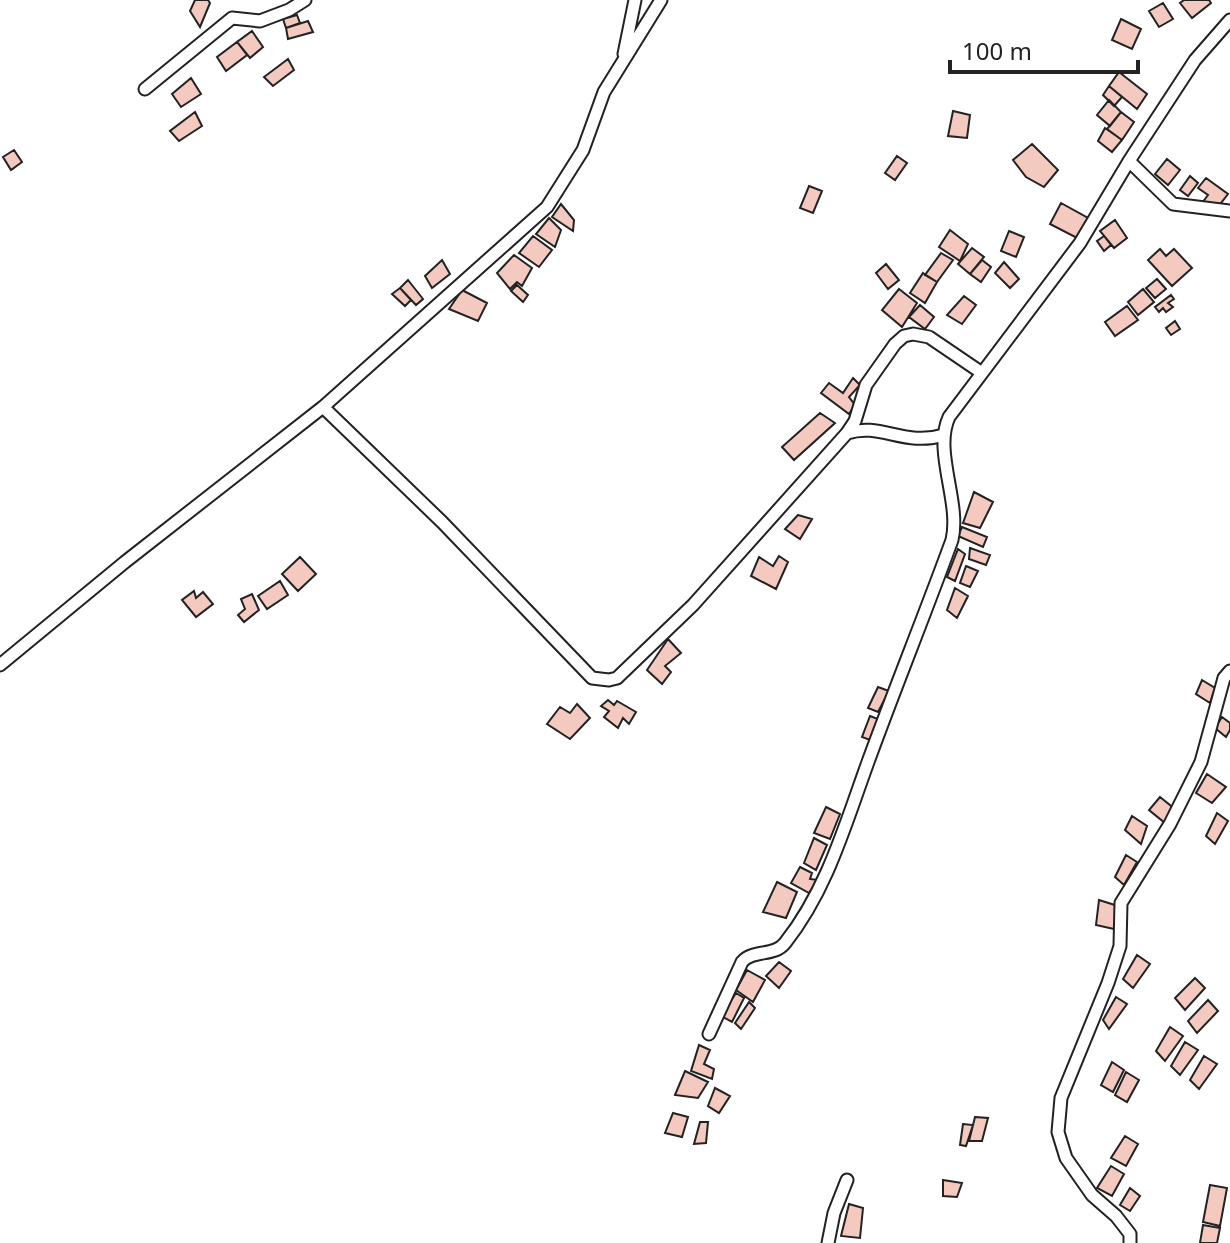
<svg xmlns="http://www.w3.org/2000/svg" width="1230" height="1243" font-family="'Noto Sans',sans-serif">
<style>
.building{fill:#f3c9c0;stroke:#222;stroke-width:2}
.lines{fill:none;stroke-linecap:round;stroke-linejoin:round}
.minor-casing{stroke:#222;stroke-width:15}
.minor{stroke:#fff;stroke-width:11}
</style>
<rect width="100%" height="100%" fill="#fff"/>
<!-- building -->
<path class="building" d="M195,0h13l2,3 -10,24 -10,-16z
M1184,0h25l2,3 -19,15 -12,-15z
M1163,3l10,16 -14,8 -10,-16z
M297,15l3,8 -14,5 -3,-9z
M1121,19l20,10 -9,20 -20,-9z
M308,21l5,11 -25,7 -2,-11z
M252,31l11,16 -13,11 -13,-16z
M237,42l10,13 -21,16 -9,-14z
M288,59l6,11 -21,16 -9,-9z
M1119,72l28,22 -10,15 -28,-23z
M191,78l10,16 -20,13 -9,-13z
M1109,86l13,11 -8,9 -11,-11z
M1109,100l12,12 -11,14 -13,-11z
M953,111l17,4 -3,23 -19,-2z
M195,112l7,14 -23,15 -9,-10z
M1121,112l13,10 -12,18 -15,-11z
M1105,128l17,12 -10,12 -14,-11z
M1032,144l26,26 -14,17 -18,-10 -13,-17z
M14,150l8,12 -11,8 -8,-13z
M897,156l10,7 -12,17 -10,-7z
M1167,159l13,11 -12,15 -13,-11z
M1190,176l8,7 -10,13 -8,-6z
M1206,178l22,16 -14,18 -12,-9 6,-8 -10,-7z
M809,186l13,5 -9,22 -13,-5z
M1061,203l27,15 -11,20 -27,-14z
M561,204l13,16 -1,11 -21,-14z
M549,218l12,12 -6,17 -19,-13z
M1115,220l12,18 -13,10 -14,-17z
M950,230l18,14 -8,17 -21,-14z
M1009,231l15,6 -8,20 -15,-6z
M533,236l19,14 -13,17 -20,-14z
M1104,236l7,9 -7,6 -7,-10z
M972,248l12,9 -14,17 -12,-10z
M1160,249l6,7 8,-7 18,19 -20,18 -24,-26z
M941,253l12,7 -16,22 -12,-7z
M514,255l18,13 -10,18 -5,-4 -7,7 -13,-16z
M442,260l8,14 -18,14 -7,-12z
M982,260l9,7 -10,15 -11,-8z
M1004,262l15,17 -9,9 -15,-15z
M886,264l13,16 -11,9 -12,-16z
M923,273l14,9 -12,21 -15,-10z
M1157,279l9,10 -11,9 -9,-10z
M408,280l15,19 -7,6 -16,-17z
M517,285l11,10 -5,7 -12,-11z
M400,288l11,12 -6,6 -13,-12z
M899,289l18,14 -15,24 -20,-17z
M1143,289l11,13 -16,13 -10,-13z
M462,290l25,13 -9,18 -29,-12z
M1171,295l3,4 -6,4 5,4 -7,5 -3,-4 -4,4 -4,-5z
M964,296l12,9 -14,19 -15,-9z
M920,305l14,12 -9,12 -16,-12z
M1127,306l11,14 -23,16 -10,-14z
M1175,321l5,8 -9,6 -5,-7z
M853,378l7,7 -11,12 6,8 -6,9 -28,-21 8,-10 14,10z
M820,413l15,10 -41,37 -12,-13z
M974,492l19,10 -13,26 -17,-5z
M798,515l14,4 -12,20 -15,-10z
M962,527l25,10 -4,10 -25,-11z
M970,548l20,7 -4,10 -17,-6z
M958,549l7,5 -10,27 -8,-4z
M779,556l9,6 -12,27 -25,-13 8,-19 14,9z
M300,557l16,17 -18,17 -16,-17z
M966,566l12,5 -8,16 -10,-4z
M280,581l8,14 -21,14 -9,-13z
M955,588l13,8 -11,22 -10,-8z
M194,591l2,7 7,-6 10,12 -17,13 -14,-17z
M252,594l7,16 -15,12 -6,-7 7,-6 -4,-10z
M668,639l13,14 -16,13 6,6 -9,12 -15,-14z
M1202,680l13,8 -5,15 -14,-9z
M878,687l11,4 -11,21 -10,-4z
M608,700l6,5 3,-4 19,11 -7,12 -6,-6 -5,10 -14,-11 5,-6 -8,-5z
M577,704l13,14 -20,21 -23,-15 13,-17 10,6z
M870,716l8,3 -8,21 -8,-3z
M1222,717l8,6v7l-4,7 -11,-9z
M1207,774l19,13 -14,16 -16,-10z
M1160,797l16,13 -11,13 -16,-13z
M826,807l14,7 -10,25 -16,-6z
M1217,813l11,8 -13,23 -9,-8z
M1132,816l15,10 -6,18 -16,-14z
M814,838l13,7 -11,25 -12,-7z
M1126,855l11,7 -13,23 -9,-8z
M800,867l12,6 -2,6 8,1 -9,13 -18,-10z
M777,882l20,10 -11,26 -23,-6z
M1099,900l19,6 -4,23 -18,-4z
M1137,955l13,9 -17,24 -10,-9z
M779,962l12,9 -12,17 -13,-12z
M747,970l18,10 -12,22 -17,-12z
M1195,978l10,10 -20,22 -10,-12z
M736,993l8,5 -12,24 -11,-6z
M1116,997l11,7 -18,25 -6,-9z
M1208,1000l10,11 -21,22 -9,-12z
M749,1002l6,6 -14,21 -6,-6z
M1170,1027l13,9 -18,25 -9,-10z
M1185,1042l13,8 -18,25 -9,-9z
M699,1045l11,5 -6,14 10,5 -2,10 -21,-8z
M1204,1056l13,8 -18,25 -9,-9z
M1112,1062l12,8 -11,22 -12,-7z
M685,1071l23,11 -10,16 -23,-3z
M1126,1072l13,8 -12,22 -12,-7z
M715,1088l15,8 -11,17 -11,-7z
M673,1113l15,4 -6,20 -17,-4z
M975,1117l13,1 -6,23h-13z
M700,1122h8l-2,21 -12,1z
M963,1124l10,1 -7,21 -6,-1z
M1125,1136l13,8 -12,22 -15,-8z
M1111,1166l13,8 -12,22 -15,-8z
M943,1180l19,3 -5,14 -14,-1z
M1210,1185l17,3 -7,38 -17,-4z
M1130,1188l10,8 -10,15 -10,-6z
M849,1204l14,4 -3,30 -19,-2z
M1203,1225l17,3 -3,15h-17z"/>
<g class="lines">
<defs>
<path id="minor" d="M624,54l11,-54
M145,89l87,-71 28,3 29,-11 16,-10
M1129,161l44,43 57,7
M323,407l119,115 150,156 17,2 8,-2 76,-73 154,-172 8,-12 11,-36 29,-41 9,-8 9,-2 16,3 53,36
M847,433c34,-11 57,14 97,2
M0,665l125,-103 198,-155 224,-200 36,-57 21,-58 57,-92
M709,1034l33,-72c11,-13 32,-5 43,-19 42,-53 60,-118 83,-181 27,-74 57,-148 84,-222 9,-38 -19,-88 -3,-123l131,-174 49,-82 66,-101 35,-40
M828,1243l6,-30 13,-33
M1130,1243v-9l-14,-18 -24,-21 -26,-37 -8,-26 3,-34 47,-115 12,-37 1,-43 49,-79 31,-62 23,-84 6,-7"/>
</defs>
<!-- minor casing -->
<use href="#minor" class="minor-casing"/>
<!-- minor -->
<use href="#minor" class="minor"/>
</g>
<!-- scale -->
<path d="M950 60v12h188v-12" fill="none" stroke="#222222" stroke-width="4"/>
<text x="962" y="60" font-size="24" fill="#222222" stroke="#ffffff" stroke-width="6" paint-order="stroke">100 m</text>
</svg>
